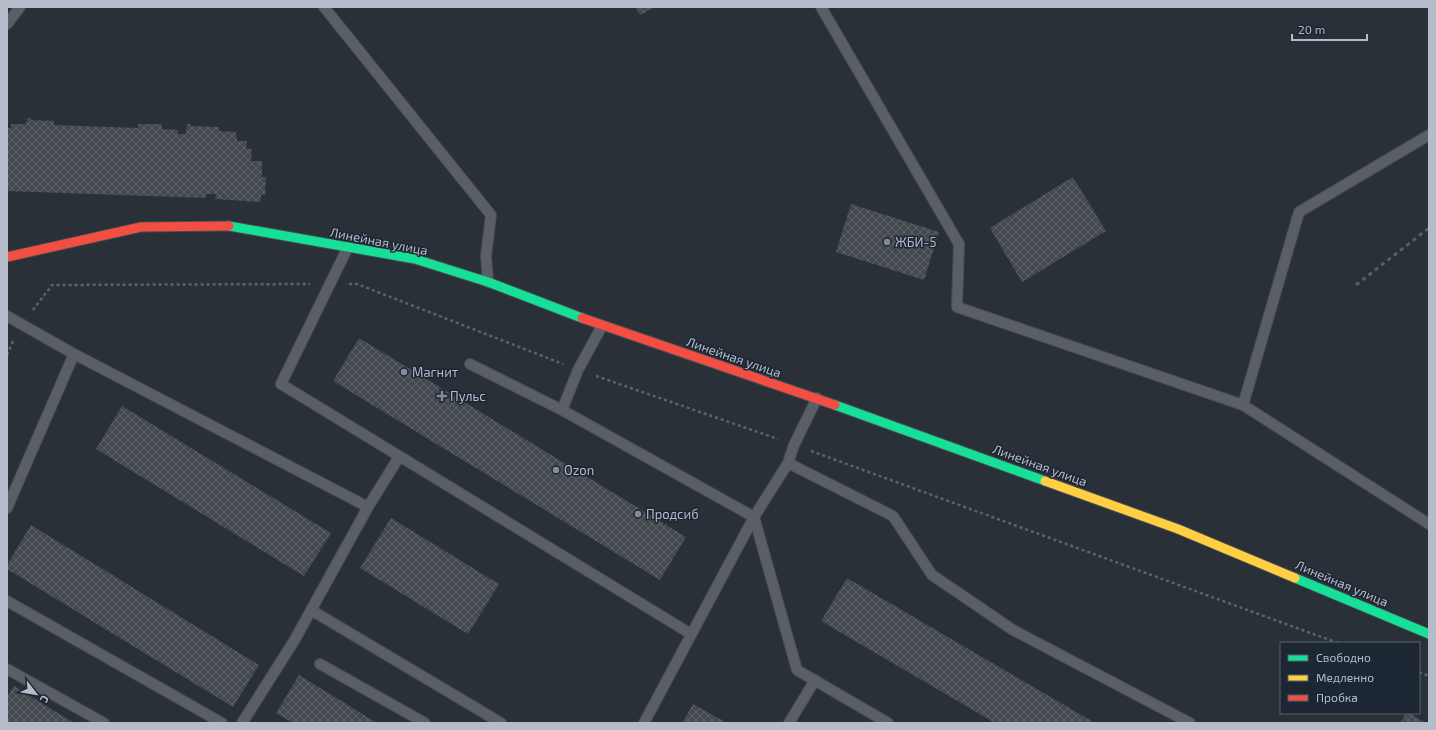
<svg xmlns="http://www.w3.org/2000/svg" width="1436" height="730" font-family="'Exo 2',sans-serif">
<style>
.building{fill:url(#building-cross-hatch)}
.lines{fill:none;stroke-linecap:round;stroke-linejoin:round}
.lane-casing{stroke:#484c53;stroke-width:12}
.fast-casing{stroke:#484c53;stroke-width:11}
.slow-casing{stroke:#484c53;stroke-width:11}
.jam-casing{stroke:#484c53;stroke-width:11}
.path{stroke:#5d636a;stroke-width:2.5;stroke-dasharray:3 3;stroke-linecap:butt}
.lane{stroke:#5a5e66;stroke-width:10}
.fast{stroke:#16e098;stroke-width:9}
.slow{stroke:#ffcf43;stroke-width:9}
.jam{stroke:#f24e42;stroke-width:9}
.rail{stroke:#595d64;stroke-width:3;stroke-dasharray:4 4;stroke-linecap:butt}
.poi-dot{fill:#848b96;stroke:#1d2633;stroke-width:1.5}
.labels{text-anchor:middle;stroke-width:3;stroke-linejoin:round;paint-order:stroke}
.street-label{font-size:13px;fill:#b4bcc9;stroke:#1d2633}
.poi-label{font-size:13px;fill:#b4bcc9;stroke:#1d2633;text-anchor:start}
</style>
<defs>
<pattern id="building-cross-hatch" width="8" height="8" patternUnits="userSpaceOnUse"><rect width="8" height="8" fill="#444950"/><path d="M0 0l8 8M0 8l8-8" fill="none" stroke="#5d6168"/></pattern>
</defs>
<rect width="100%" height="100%" fill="#2a3038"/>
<!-- building -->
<path class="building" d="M635,7h20l-15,8z
M27,118h4v2l23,1v4l84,3v-4h24v5l16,1v4h8l1,-10h4v2l28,1v4l17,1 1,9h10l-1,8h6l-1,12h11v16h4l-1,18h-4v7l-46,-3 1,-5h-10l-1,4 -198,-7v-63h4v-4h15z
M1073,177l33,54 -84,51 -32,-54z
M851,204l88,28 -15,48 -88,-28z
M359,338l327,199 -26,43 -327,-199z
M122,406l209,127 -27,43 -208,-127z
M391,518l108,66 -31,50 -108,-66z
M31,525l228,140 -26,42 -226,-138v-4z
M847,578l248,145h-100l-174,-102z
M299,675l78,48h-84l-17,-10z
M14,686l60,37h-67v-26z
M693,704l34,19h-45z
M1406,713h3l17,10h-26z"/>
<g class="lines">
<defs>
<path id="lane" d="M324,7l167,208 -5,41 2,26
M821,7l138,237 -2,63 286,98
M7,24l13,-17
M1429,135l-130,77 -56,193 186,119
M348,247l-67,137 410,250
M7,316l67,38 294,153
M470,364l92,46 192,107 43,153 91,53
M562,410l16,-40 24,-44
M788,463l105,53 39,59 81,55 177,93
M7,508l67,-154
M7,601l215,122
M311,610l190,113
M320,664l105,59
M7,669l97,54
M242,723l52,-82 74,-134 31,-50
M644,723l110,-206 34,-54 6,-18 23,-47
M789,723l26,-43"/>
<path id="fast" d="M229,226l186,33 73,23 94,36
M835,405l210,76
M1295,578l134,56"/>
<path id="slow" d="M1045,481l133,48 117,49"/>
<path id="jam" d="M7,257l134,-30 88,-1
M582,318l253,87"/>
</defs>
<!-- lane casing -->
<use href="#lane" class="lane-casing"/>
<!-- fast casing -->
<use href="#fast" class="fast-casing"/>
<!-- slow casing -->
<use href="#slow" class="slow-casing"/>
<!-- jam casing -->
<use href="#jam" class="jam-casing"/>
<!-- path -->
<path class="path" d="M349,284h8l206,80
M33,310l19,-25 258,-1
M7,355l7,-16
M596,376l182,63
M811,451l527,192
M1419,672l10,4"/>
<!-- lane -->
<use href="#lane" class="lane"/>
<!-- fast -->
<use href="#fast" class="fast"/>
<!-- slow -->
<use href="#slow" class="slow"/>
<!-- jam -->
<use href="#jam" class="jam"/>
<!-- rail -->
<path class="rail" d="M1356,285l73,-57"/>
</g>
<!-- markers -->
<g class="poi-dot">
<circle cx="887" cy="242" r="4"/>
<circle cx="404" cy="372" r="4"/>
<path d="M440 390h4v4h4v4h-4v4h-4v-4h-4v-4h4z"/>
<circle cx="556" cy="470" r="4"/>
<circle cx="638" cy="514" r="4"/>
</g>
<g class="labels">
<!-- street labels -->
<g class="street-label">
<text transform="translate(379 241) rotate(11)" y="5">Линейная улица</text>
<text transform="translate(734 357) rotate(19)" y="5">Линейная улица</text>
<text transform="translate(1040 465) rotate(20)" y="5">Линейная улица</text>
<text transform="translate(1342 583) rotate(23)" y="5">Линейная улица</text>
</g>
<!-- poi labels -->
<g class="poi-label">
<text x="895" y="247">ЖБИ-5</text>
<text x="412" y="377">Магнит</text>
<text x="450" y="401">Пульс</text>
<text x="564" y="475">Ozon</text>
<text x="646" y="519">Продсиб</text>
</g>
</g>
<!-- border -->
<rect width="1436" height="730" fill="none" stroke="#b4bcc9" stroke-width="16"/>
<!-- legend -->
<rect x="1280" y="642" width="140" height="72" fill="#1d2633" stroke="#59626f"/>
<rect x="1288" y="655" width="20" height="6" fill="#16e098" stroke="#59626f"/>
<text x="1316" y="662" font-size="12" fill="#b4bcc9">Свободно</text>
<rect x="1288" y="675" width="20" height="6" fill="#ffcf43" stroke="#59626f"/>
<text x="1316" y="682" font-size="12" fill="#b4bcc9">Медленно</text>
<rect x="1288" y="695" width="20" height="6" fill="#f24e42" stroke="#59626f"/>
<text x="1316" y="702" font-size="12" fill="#b4bcc9">Пробка</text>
<!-- north arrow -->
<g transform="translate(36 694) rotate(121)" stroke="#1d2633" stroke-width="3" paint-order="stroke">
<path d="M0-3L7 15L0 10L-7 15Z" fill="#b4bcc9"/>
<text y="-6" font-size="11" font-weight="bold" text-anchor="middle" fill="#b4bcc9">С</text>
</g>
<!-- scale -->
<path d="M1292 34v6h75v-6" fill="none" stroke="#b4bcc9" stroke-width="2"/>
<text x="1298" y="34" font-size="12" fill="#b4bcc9" stroke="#1d2633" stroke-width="3" paint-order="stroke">20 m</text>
</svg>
